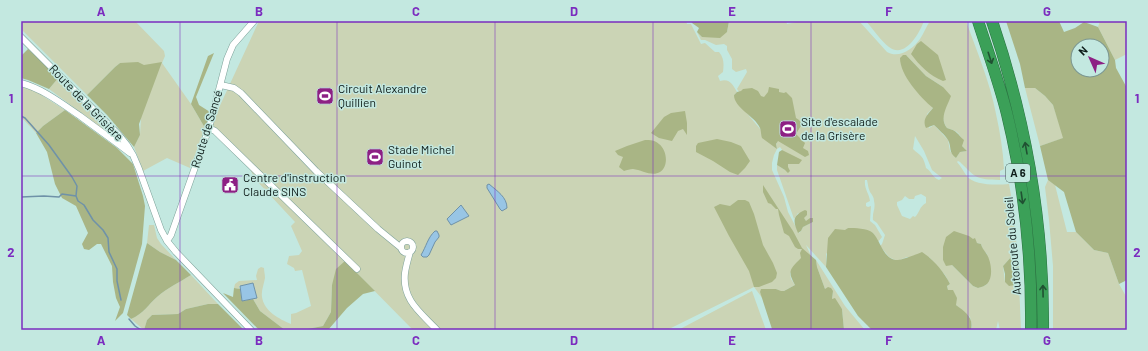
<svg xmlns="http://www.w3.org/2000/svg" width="1148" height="351" font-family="Barlow,sans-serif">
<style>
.green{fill:#cbd4b5;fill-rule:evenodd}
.forest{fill:#a9b585;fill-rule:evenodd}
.water{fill:#98c5e5;stroke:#6f92a8}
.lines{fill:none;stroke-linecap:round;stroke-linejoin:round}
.stream{stroke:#6f92a8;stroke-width:1.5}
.minor-casing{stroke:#7ea29a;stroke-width:7}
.motorway-casing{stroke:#2b7242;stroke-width:12}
.minor{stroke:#fff;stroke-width:6}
.motorway{stroke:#3ba058;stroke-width:11}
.oneway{stroke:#205132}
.grid{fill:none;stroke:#7b2cbf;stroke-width:1;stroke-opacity:0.55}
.labels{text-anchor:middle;stroke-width:3;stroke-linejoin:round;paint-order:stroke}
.shield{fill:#c3e8e0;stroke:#445955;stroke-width:1}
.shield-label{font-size:11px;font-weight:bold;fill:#0e1c19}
.poi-label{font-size:12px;fill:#0e1c19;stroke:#c3e8e0;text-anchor:start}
.street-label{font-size:12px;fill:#0e1c19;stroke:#c3e8e0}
.neatline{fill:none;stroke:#7b2cbf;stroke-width:1.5}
.grid-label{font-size:13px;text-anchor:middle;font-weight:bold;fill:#7b2cbf}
</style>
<rect width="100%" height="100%" fill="#c3e8e0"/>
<!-- green -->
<path class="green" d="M21,21h114l29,30 1,5 -3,7 29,41 14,24 -15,40 -23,-10 -24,13 -9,-24 6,-12 4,-70 -24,-2 -5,4 -28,28 -66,-66z
M259,21h427l1,3h4l10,20 4,-1 10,9h4c5,6 5,12 4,20l-5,4 2,5c10,-3 13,4 17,11l-3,3 16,22 27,32 -1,-5 1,-1 -40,-54 10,-17 -1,-3 -10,3 -4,-3v-10l-5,-9v-4l-3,-2 -8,1 -11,-5h-4l-4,-8 5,5 25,-5 2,-11h57l1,3 15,-3h57l28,31c12,7 26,-3 33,-13 4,-6 6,-12 10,-18h36c11,31 24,61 30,93 4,18 7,36 8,55l-4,2v9c-24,-1 -23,-1 -40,-18l-2,-1 -1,1c4,4 6,9 9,13 7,11 31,10 43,9l2,11 8,72 -6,-4 -1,-7 -9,10 2,16 10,3 4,-2 2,47h-21l-2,-9 -2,9h-25l1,-4 -2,-9 -14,-12 -8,-15 -1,-4 3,-2 -5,-9 -16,-18h-22l-10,4 -8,-4 -9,-11 2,-2 3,-9 -8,-12 -4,-3c-1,-8 3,-11 1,-19 0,-4 -2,-6 -4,-9 -2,-4 -2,-8 -3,-12h-2c-1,9 4,13 5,21l-4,2v3l2,1 3,-1 -1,15 5,4 7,12 -4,5 -5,-9 -25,-5 -22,26v13l-20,-22 6,13 -22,15 1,6 4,6 -11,6h-4l-4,-2 -16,3 3,7 -9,-12 -87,43h-254l-68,-69 -13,24 -1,27 -8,14 -21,4h-17l-25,-19 -7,-12 4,-1 -4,-15 -14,3 1,3 -6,-1 1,-4 4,-3 18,-1 -1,-4 2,-7 3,-2 3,1c0,3 1,7 1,10 -1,6 -4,13 -3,19 2,14 17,22 29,27v-10l5,-1 15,-7 -9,-36 -7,1 -1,-3 -7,-4 2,-8 10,-1 3,-4 -11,-25 4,-4 -40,-43 -5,-10 -39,-44zM906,55l20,21 17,11c0,13 -3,31 4,41 11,3 15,6 15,18l5,5 -7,1 -4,6 -6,-7 -2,-11 -14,-15 -5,3 -2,-14 6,-6zM915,136l9,15 8,19 10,8 -3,2c-6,-2 -8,-9 -13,-12 -1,-4 -2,-9 -5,-12 -3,-3 -5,-4 -8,-7zM780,147l12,17h-4l-3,6 -8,-5v5l17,49 4,-6 8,8 7,1 -10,5 -2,4 -2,2 -11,-21 -4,-15 -12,-27v-7l2,-8 3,-6zM921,194l5,3v6c-7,4 -6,9 -11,14l-2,-1 -3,3 -8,-3 -5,-11v-3l5,-2 3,-4 4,3h5l1,-3zM973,239l4,4 4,1 2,6 4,4 2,26 -3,5 -8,3 -5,-2 -21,-21 -9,-5v-13z
M866,21h6v2l7,-2h45c-5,13 -19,38 -35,26 -7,-5 -17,-19 -23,-26z
M1100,21h27v33l-12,6 -17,-33z
M59,77l57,58 7,9 -74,-55z
M21,87l14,4 30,19 -22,16 -7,7 -12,-13 -3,-2z
M1025,88h10l10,8 8,9 11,33 -24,8z
M1048,180l7,5 12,47h9l18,18 14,3 11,31 8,14v32h-74v-64l-4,-46 -4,-33z
M149,225h5l3,13 4,6 15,16 -16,-8 -13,-9z
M816,260l29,46 20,24h-21l-2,-21 -10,-10 1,-8 -8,-2 -8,-22z
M191,275l27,29h-10l-22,5 -8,5 -26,1 -5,5 -3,10 -13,-11c12,-5 17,-14 26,-22 10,-9 23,-15 34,-22z
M752,291l14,39h-87l3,-2z"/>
<!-- forest -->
<path class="forest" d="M691,21h38l-2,11 -7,6 -18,-1 -5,-5 2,-4 -7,-5z
M1006,21h53l5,11 11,-4 9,-6 14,5 17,33 1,8 11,20v192l-8,4 -11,-31 -14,-3 -18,-18 -12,-40 -16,-12 -8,-34 23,-8 -10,-33 -8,-9 -10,-8h-10l-5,-24zM1078,46h24v24h-24z
M921,41l17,14 8,25 -3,1c-13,-5 -24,-16 -32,-27l6,-10z
M28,49l31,28 -10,12 -21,-9 -7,-2v-22z
M214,53l-18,44 3,8 11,7 -5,16 -14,-24 17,-48z
M903,55h3l20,21 17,11 8,9c-4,11 -12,22 -4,32 11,3 10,6 17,12l-2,6 5,5 -7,1 -4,6c-8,-6 -4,-11 -8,-18 -3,-5 -10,-11 -14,-15l-8,3c-4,-8 1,-13 7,-20 -13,-11 -33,-33 -33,-50z
M138,62l6,3 18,-3 -23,62 1,11 -6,12 -27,-32 -20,-20 28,-28 5,-4z
M769,87l10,2v3l5,1 2,-1 6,6 4,20 3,2 3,4 -6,10 9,9 -2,5 5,3 1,4 -4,2 -27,-16 -2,3 1,5 -15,-11c-1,-3 -1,-8 -2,-10 -5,-12 -26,-20 -26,-33l3,-3 4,-1 2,-2 9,-1 6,3 3,5 3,1 4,-5z
M65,110l52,38 16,16 10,32 2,10 -3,38 -19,69 -8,8 5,-14 -4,-9 -3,-16 -1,-16 -11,-22h-4l-8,6 -5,-1 -2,-5 6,-11 -12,-27 -14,-8 -7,-14 -8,-32 -11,-19 7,-7z
M685,111l2,12v12l-4,-6 -5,2 -6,10 -13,-3 -8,-5 13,-16 7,-4z
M717,139l14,3 10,4 9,15 -5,7 -7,7 -8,-3 -17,-11 -17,-9v-6l2,-3z
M645,140c5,0 10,0 14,4 8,6 10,22 1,28 -8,5 -18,-2 -27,-3 -3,0 -6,1 -9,2l-5,-4 4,-10 -5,-2 -3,-4 12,-5z
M782,150l20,10 -3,4h-11v3l2,4 -2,2 -3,-3 -8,-5 2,-13z
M763,185l30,46 9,17 14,12 1,7 8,22 3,-2 3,1 2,3 -1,8 3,-1 7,11 2,21h-72v-1l-12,-37 1,-3h15l5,2h3l11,-6c-8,-14 -5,-16 6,-27l-1,-5 2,-4h-4l-3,-2 -6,-11 -5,-3 -5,-18 -1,-6h-2l-5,-5 -3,-1 -5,-11z
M738,200h7l4,2 5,12 9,31 10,18 4,10 -1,5 -4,4 -13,5h-5l-5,-16 -20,-35 -15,-29 6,-3 10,2z
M805,210l2,1v4l-3,3 2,3 4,-3h3v4l-10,5 -2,4 -3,2c-5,-12 -6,-17 7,-23z
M848,228c7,0 19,0 25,5 7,7 11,28 25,27 3,0 20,-6 24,-8 12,8 22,20 28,32l-3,2 1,4h5l4,8 -1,7c9,7 18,12 15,25h-99l-14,-14 -32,-49 2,-29 7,-9 10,1z
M954,231l15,5 4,3 2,-1 2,5 4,1c1,4 3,6 5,9 5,7 8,24 1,31 -2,2 -6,3 -9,4l-5,-2 -21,-21 -6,1 -3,-6v-13l3,-10z
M147,243l13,9 16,8 15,15c-11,7 -24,13 -34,22 -9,8 -14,17 -26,22l-4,-4z
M1012,256l1,7 6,4v16l-4,2 -6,1 -4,-4v-8l-2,-8z
M345,261l30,30 -12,3 -16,14 -19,22h-26l21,-4 8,-14 1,-27 4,-16z
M234,288l6,1 2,12 11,-2 7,12 25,19h-26l-36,-37 10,4z
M208,304h10l26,26h-100l3,-10 5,-5 26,-1 8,-5z"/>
<!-- water -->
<path class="water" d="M489,184c8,7 18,13 18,24l-5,3 -2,-2 -13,-21v-3z
M461,205l8,11 -18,9 -4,-6z
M435,231h2l2,4v2l-4,5 -6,13 -2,2h-4l-2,-2c5,-8 7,-18 14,-24z
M253,283l4,15 -15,3 -2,-15z"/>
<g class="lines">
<!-- stream -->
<path class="stream" d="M21,116l4,2 24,27 23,32 5,9 -1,10 2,5 6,4 9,15 10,10 5,8 1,14 8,17v12l4,19
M21,197l23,-1 15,1 3,-3 14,2
M129,319l6,7 6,4"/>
<defs>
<path id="minor" d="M21,37l98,98 8,10 6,10 6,14 22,61 6,11 9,11 75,78
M21,83c22,6 40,20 59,33 16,12 33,24 50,37
M221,85l13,3 7,5 75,78 62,58 22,18
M209,128l6,3 142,138
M401 247a6 6 0 1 1 12 0a6 6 0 1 1-12 0Z
M167,241l4,-6 38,-107 18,-69 6,-14 21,-24
M410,252c-2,7 -4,14 -5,21 -3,27 15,39 32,57"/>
<path id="motorway" d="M978,21c10,31 21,61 29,93 17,70 25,144 24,216
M992,21c34,100 52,204 51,309"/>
</defs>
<!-- minor casing -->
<use href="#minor" class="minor-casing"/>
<!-- motorway casing -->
<use href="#motorway" class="motorway-casing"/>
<!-- minor -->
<use href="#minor" class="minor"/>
<!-- motorway -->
<use href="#motorway" class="motorway"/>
</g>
<!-- one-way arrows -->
<defs><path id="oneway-shaft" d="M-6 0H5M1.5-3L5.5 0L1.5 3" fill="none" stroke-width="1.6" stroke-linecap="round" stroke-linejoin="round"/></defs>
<g class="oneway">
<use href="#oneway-shaft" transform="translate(990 58) rotate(72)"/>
<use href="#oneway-shaft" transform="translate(1026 148) rotate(-100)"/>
<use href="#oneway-shaft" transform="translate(1022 198) rotate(82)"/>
<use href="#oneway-shaft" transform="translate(1043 291) rotate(-91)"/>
</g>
<!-- grid -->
<path class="grid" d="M180,21v309M337,21v309M495,21v309M653,21v309M811,21v309M968,21v309M21,176h1106"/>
<!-- icons -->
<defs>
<symbol id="stadium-square" viewBox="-11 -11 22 22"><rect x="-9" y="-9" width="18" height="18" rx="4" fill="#8d2084" stroke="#c3e8e0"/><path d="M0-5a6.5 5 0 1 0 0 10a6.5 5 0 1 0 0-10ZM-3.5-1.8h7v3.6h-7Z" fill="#fff"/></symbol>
<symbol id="civic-square" viewBox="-11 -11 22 22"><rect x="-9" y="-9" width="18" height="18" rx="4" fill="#8d2084" stroke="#c3e8e0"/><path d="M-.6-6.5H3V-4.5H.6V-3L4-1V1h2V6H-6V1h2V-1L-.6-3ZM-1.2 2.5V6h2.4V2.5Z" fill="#fff"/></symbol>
</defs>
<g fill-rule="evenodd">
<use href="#stadium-square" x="315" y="86" width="20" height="20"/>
<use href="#stadium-square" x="778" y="119" width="20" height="20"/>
<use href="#stadium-square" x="365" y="147" width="20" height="20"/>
<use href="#civic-square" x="220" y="175" width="20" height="20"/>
</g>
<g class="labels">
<!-- shield labels -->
<rect class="shield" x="1006" y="164" width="24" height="18" rx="3"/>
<g class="shield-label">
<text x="1018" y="177">A 6</text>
</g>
<!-- poi labels -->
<g class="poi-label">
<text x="338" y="93">Circuit Alexandre<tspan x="338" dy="14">Quillien</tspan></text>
<text x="801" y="126">Site d'escalade<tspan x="801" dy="14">de la Grisère</tspan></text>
<text x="388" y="154">Stade Michel<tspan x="388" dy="14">Guinot</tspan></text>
<text x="243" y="182">Centre d'instruction<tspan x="243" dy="14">Claude SINS</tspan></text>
</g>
<!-- street labels -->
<g class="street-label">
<text transform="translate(86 103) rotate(46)" y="4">Route de la Grisière</text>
<text transform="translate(207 129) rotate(-73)" y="4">Route de Sancé</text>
<text transform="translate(1013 246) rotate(-95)" y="4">Autoroute du Soleil</text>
</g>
</g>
<!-- border -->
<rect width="1148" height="351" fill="none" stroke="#c3e8e0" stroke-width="44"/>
<!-- north arrow -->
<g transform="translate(1090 58) rotate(315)"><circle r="19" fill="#c3e8e0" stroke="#7b9690"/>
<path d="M0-3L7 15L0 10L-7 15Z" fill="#8d2084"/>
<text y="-6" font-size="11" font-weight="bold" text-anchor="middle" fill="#0e1c19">N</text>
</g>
<rect x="22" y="22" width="1104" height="307" class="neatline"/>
<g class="grid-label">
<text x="101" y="16">A</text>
<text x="259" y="16">B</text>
<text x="416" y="16">C</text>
<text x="574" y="16">D</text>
<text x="732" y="16">E</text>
<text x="889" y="16">F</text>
<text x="1047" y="16">G</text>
<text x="11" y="103">1</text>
<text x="1137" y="103">1</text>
<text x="11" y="257">2</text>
<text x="1137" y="257">2</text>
<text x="101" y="345">A</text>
<text x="259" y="345">B</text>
<text x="416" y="345">C</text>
<text x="574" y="345">D</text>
<text x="732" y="345">E</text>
<text x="889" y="345">F</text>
<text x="1047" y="345">G</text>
</g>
</svg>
